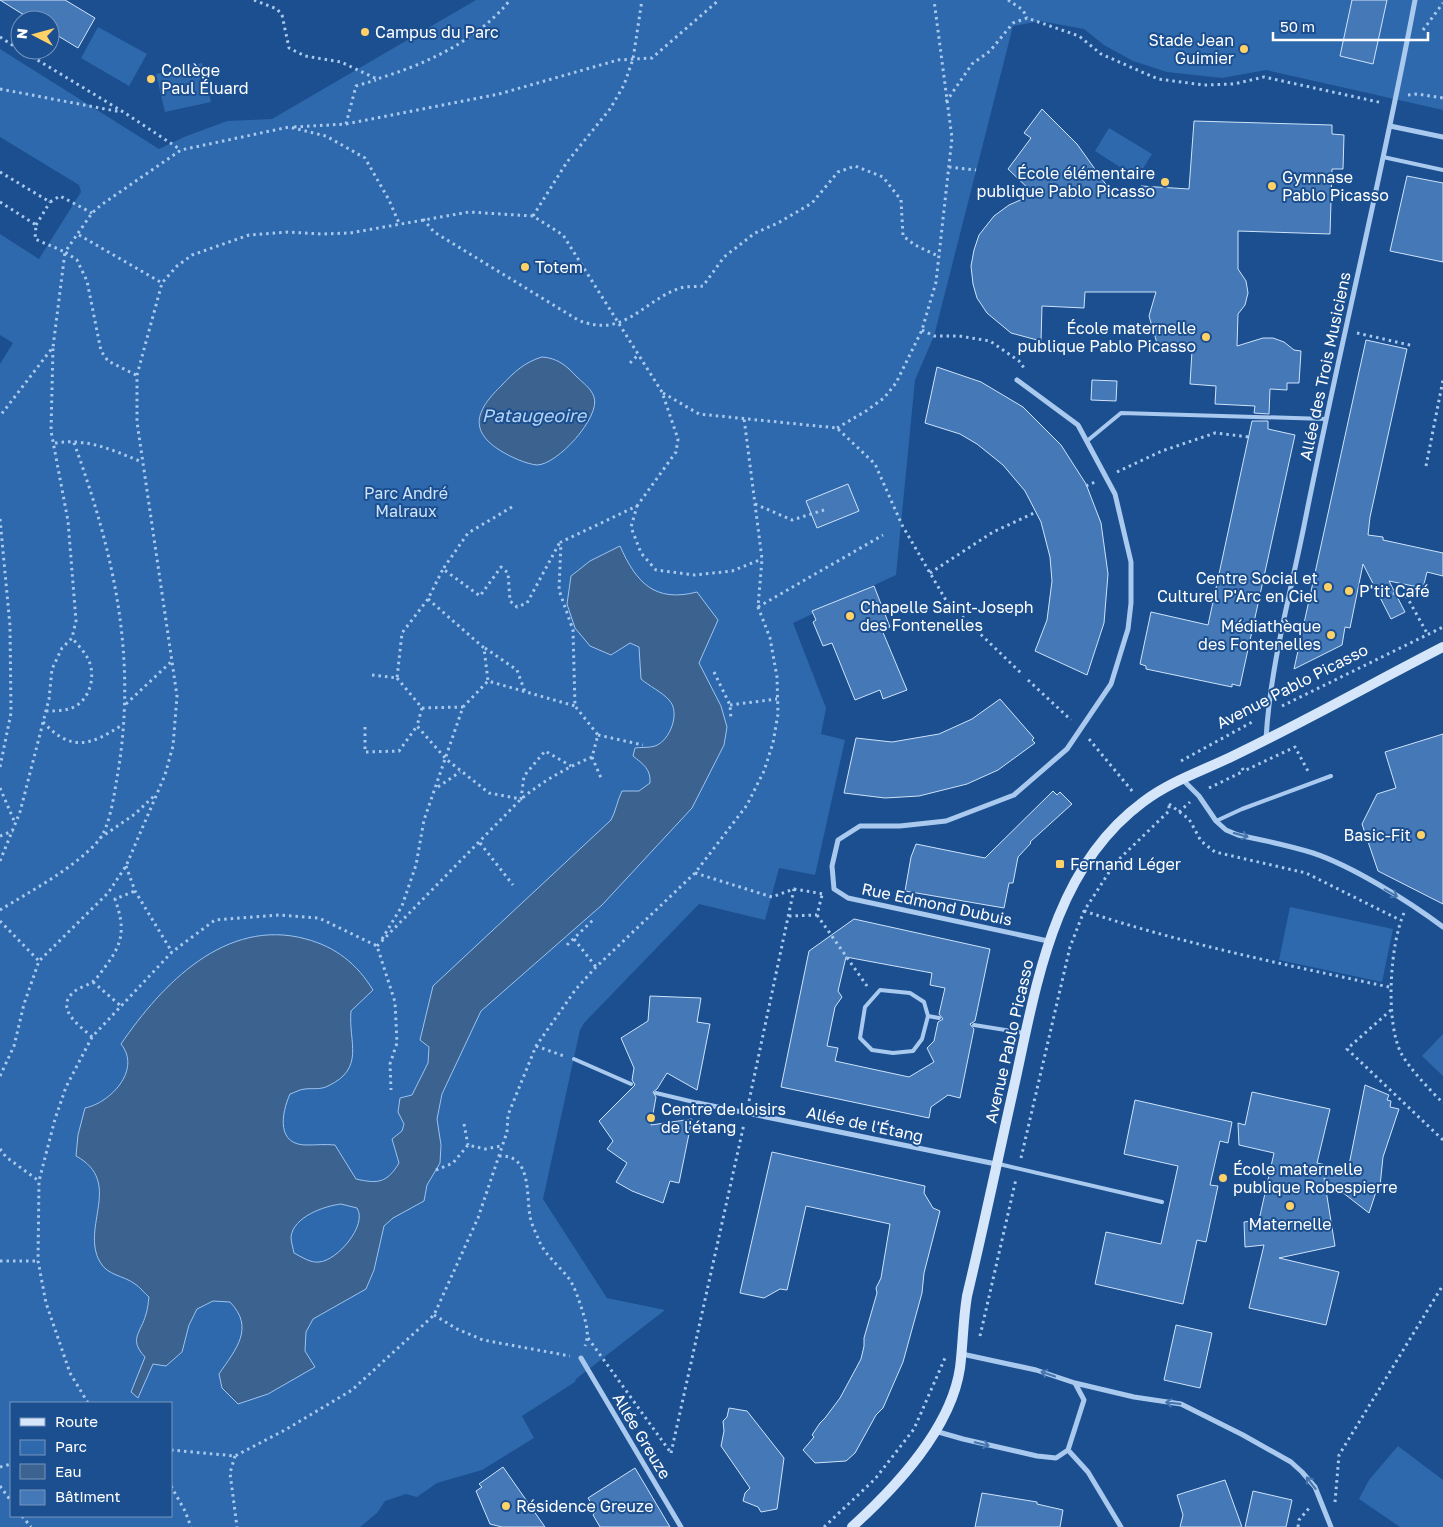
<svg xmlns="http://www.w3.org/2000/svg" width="1443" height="1527" font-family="'Golos Text',sans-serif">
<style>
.green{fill:#2e69ad;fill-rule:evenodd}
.water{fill:#3c6290;stroke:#9cc4f0;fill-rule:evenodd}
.building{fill:#4478b7;stroke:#cfe3fa;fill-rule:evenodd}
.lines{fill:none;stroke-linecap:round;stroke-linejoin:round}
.path{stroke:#a9c9ee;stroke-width:3;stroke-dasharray:2.5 4;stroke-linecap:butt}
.lane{stroke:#a9c9ee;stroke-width:4}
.street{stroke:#a9c9ee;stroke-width:5}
.secondary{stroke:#d6e6fa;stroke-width:10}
.oneway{stroke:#4674ac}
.poi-dot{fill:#ffd166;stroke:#1b4f8f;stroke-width:2}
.labels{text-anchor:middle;stroke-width:4;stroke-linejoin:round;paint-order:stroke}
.poi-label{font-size:16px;fill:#fff;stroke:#1b4f8f;text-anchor:start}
.street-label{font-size:16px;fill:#fff;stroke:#1b4f8f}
.park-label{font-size:16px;fill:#cfe3fa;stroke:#1b4f8f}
.water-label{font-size:18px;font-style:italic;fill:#b5d3f5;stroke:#1b4f8f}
</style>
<rect width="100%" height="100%" fill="#1b4f8f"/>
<!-- green -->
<path class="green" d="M476,0h967v110l-177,-40 -44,8 -55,-6 -34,-11 -29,-16 -20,-16 -44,-8 -27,5 -79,310 -19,44 -19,195 -103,48 33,85 -5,26 24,6 -30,135 -36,-7 -14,52 -66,-16 -115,119 -4,7 -37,169 64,99 58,12 -89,69 -1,3 -53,34 12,22 -52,32 -45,13 -20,14 -11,-3 -21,7 -8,12 -17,14h-360v-1163l13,-21 -13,-8v-101l39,25 42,-67 -2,-7 -79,-48v-88l159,100 25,-12 43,-16 45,-2zM11,1403h160v113h-160z
M98,27l49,27 -18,32 -48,-28z
M202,63l9,39 -46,10 -9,-38z
M1109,128l43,26 -15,24 -42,-27z
M1290,907l103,22 -11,53 -103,-22z
M1443,1034v42l-21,-20z
M1398,1446l45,34v47h-43l-41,-28 10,-19z"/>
<!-- water -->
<path class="water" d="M542,357c15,1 24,8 35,20 6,6 14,11 17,20 7,20 -37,68 -57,68 -11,-1 -26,-8 -36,-14 -34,-21 -24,-42 1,-66 12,-13 23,-23 40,-28z
M620,546c16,36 34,57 77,46l21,28 -19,43 22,43 6,21 -3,18 -32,63 -90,97 -121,106 -39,83 -5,25 4,26 -1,18 -13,22 -3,16 -31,17 -9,8 -10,44 -8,19 -53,30 -7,13 -1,19 10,16 -47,27 -30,10 -16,-16 -3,-14c17,-25 36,-46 11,-72l-17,-1 -16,8 -8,16 -7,27 -16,14 -13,-2 -15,34 -7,-6 14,-35c-17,-18 -4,-24 1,-43 2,-6 2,-11 3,-17 -5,-4 -9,-10 -14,-13 -12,-9 -27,-8 -35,-22 -20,-35 24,-80 -24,-106l2,-21 7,-27c25,-5 57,-38 36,-64 41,-60 105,-127 185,-105 30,8 51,25 67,51l-22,21c-3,31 15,57 -23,75 -8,4 -15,2 -23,3 -5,0 -11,4 -15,5 -9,20 -14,52 18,51 9,0 17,-1 27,0l21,34c22,5 31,4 43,-16l-7,-24 10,-8 2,-7 -6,-12 2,-14 12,-3 16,-32 1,-16 -9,-7 13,-54 178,-166c5,-9 6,-19 11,-29h17l11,-8c1,-14 -7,-19 -17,-27l2,-8c6,-1 14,0 20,-2 15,-5 26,-34 14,-46 -7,-8 -20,-14 -28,-21l-2,-32 -9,-4 -19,12 -21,-9 -15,-18 -8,-24 4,-28 19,-15zM341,1204l16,4c11,17 -20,53 -38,54 -9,1 -17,-5 -25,-9 -1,-5 -3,-11 -3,-16 2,-20 33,-31 50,-33z"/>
<!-- building -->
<path class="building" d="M0,0h65l30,18 -17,30 -28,-17v-11h-18z
M1352,0h35l-14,64 -33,-8z
M1042,109l35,35 30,42 -1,8 34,2 1,-10 48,3 5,-68 138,4v9l12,1 -1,34h-11l-2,65 -92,-3v38l8,12 2,12 -3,12 -7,9 -1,32 26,-8h10l11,4 10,8 7,1 -2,32h-12v7l-17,-1 -1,25 -15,-1 1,-7 -40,-2 1,-18 -26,-2 2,-33 -33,-1 -10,-34 7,-24h-71l-1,16 -42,-2 -1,35 -30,-8 -24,-20 -10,-15 -4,-14 -2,-18 3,-16 5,-15 15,-19 15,-11 25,-11 -26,-25 23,-31 -7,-5z
M1407,176l36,7v79l-53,-11z
M1366,340l41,9 -37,168 -2,18 15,2v3l60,13v23l-16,-4 -4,16 -34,-7 16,31 -14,7 -28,-55 -13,64 -5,-1 -3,18 -48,24z
M937,367l44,15 42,25 38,38 25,39 15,39 7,51 -4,49 -17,52 -52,-24 12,-31 5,-39 -2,-24 -9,-35 -16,-31 -22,-26 -26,-21 -17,-10 -35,-11z
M1092,380l25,1 -1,20 -25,-1z
M1252,421h16v8l27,6 -55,251 -8,-2v3l-86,-18v-3l-6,-2 11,-52 57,13z
M848,484l11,27 -42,17 -11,-27z
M874,586l16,41 -8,3 25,60 -24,9 -3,-9 -25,10 -23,-57 -9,3 -10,-24 3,-2 -4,-9z
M1000,699l34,39 -2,2 3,3 -37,27 -31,14 -48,12 -34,2 -41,-5 12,-55 36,4 47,-8 33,-15z
M1443,734v170l-65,-33 -16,-47 15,-30 19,-6 -11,-36z
M1053,791l4,4 3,-3 12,12 -42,38 1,1 -13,14 -5,26h-4l-5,25 -99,-17 6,-34 5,-13 69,14z
M854,919l136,30 -15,72 -5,3 4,5 -14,69 -12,-3 -17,12 -2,11 -148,-31 28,-136zM846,957l86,16 -2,12 15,3 -6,26 4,5 -5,3 -4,19 -7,7 7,14 -25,15 -74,-16 3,-13 -11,-2 8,-39 7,-10 -4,-6z
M650,996l51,2 -4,24 13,2 -13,66 -30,-17 -10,16 -4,3 3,5 -5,28 41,-6 -13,64 -9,-2 -7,22 -31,-12 -16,-9 11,-19 -20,-14 6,-8 -14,-20 36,-36 -3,-5 2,-12 -13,-30 27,-17z
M1365,1085l24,10 -2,5 4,1 -1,6 9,2 -16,48 -3,29h-2l-9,27 -45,-35 11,68 -56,12 60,14 -13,53 -77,-17 15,-63 -19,2 -1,-25 15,-2 15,-67 -35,-8 -1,-22 7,2 7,-33 78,17 -13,54 31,7z
M1135,1100l97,22 -4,21 -8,-2 -10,44 8,1 -12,56 -9,-2 -14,64 -88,-20 11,-52 55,12 17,-78 -54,-12z
M772,1152l153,34 -1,7 9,15 7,3 -16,62 -2,20 -19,69 -20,46 -7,7 -21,38 -9,8 -31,2 -12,-13 11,-13 -2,-2 8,-12 5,-5 15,-20 21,-39 3,-13v-8l13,-45 -1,-5 5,-10 9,-54 -84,-18 -19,84 -7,-1 -16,9 -24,-5z
M1176,1325l36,8 -12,55 -36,-8z
M729,1408l18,3 37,47 -7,51 -16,3 -3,-5 -15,-6 2,-8 5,-5 -29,-42 3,-15 -1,-10 4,-4z
M503,1467l42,60h-43l-12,-3 -14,-33 6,-4 -3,-3z
M635,1468l35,59h-70l-7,-12 3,-4 -8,-13z
M1225,1480l17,47h-62l3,-12 -6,-20z
M1253,1491l39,9 -6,27h-41z
M982,1493l55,9v2l26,6 -3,17h-85z"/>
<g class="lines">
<!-- path -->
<path class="path" d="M254,0l23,9 5,6 7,33 16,8 36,6 36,17c49,-15 100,-38 133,-79
M1008,0l15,10 4,8
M1423,30l20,-27
M0,37l20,13
M21,50l104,63 56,37
M0,89l121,23
M1408,95l9,-1 26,4
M946,102l26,-38 18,-13 23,-28 14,-5 52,18 22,18 57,25 46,6 30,-1 30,-7 119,26
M346,124l153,-30 119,-34 34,-2 67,-58
M294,127l52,-3 10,-38 20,-6
M949,167l27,3
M0,172l50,30 10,-6 32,17
M0,202l36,23 -1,14 30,13 -12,95 -53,69
M533,216l34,-54 43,-53 14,-24 9,-26 9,-59
M423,219l11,13 144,88c46,19 63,-18 102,-32 7,-2 16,-1 23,-2l21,-29 31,-24 23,-10 34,-20 26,-31 17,-6 28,11 18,23 2,36 12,9 25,12
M36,225l14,-23
M79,235l83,48
M922,330l12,6h25l31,5 29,20 5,7
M1357,333l57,13
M630,363l8,-8
M136,375l-28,-14 -7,-10 -14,-70 -10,-21 -12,-8 27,-39 9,-8 80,-55 108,-23 37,9 39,22 24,42 10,23
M663,393l36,21 138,14 38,36 27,61 45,77 75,72
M837,428l29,-17 18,-13 12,-15 26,-53 14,-48 16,-144 -18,-138
M55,443c33,-5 57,7 87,19
M1426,466l17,-86
M1117,472l45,-21 53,-18 34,4
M1086,486l9,-4
M755,504l37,16 32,-10
M512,507l-44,26 -25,36 37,27 21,-29 7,6 2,28 7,6 10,-4 33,-61
M0,519l10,107 1,87 -11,54
M930,573l63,-41 43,-20
M1374,588l33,9 21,38
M428,599l56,49 4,33 87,25
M758,607l125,-72
M485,648l32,22 8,22
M714,672l16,33 1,14
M372,675l25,3 5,-45 26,-34 15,-30
M397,678l25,30 -5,18 29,33 43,34 32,6 3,-23 21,-25 26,15
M1028,680l43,40
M126,704l47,-44
M730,705l47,-6
M1282,706l161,-79
M422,708l41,-1
M46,711c10,0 21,0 30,-5 16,-10 20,-34 11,-49 -4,-7 -10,-13 -15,-19
M43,722c28,30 47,24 79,3
M365,727v25l34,-1 18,-25
M598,735l45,10
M1089,739l44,53
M592,757l9,21
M1181,761l73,-40
M1242,768l2,3 51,-24 14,26
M438,787l22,-15
M0,788l15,35
M1209,788l35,-17
M1169,804l20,15 12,22 14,11 91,21 94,47
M1179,812l11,-10
M0,836l13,-5
M100,838l35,-24 19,-18
M480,843l33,42
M0,861l20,-49 29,-113 3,-30 10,-21 10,-10 4,-17 -8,-100 -17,-90 2,-84
M126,866l9,25 37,61
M695,873l77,24 22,-8 30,5
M0,910c31,-19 76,-43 99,-70 11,-14 15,-45 18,-62 21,-120 -3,-225 -44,-338
M1084,911c100,33 202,54 305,76
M1404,913c-14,31 -19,108 -3,140 8,15 29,37 42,50
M817,915l50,71
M789,916l28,-1 5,-20
M0,921l39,40
M382,939l20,-33 14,-41 8,-45 39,-113 25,-26
M574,939l22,28
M567,945l27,-26
M377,946l144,-147c22,-18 45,-31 71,-42l6,-22 -23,-29 -2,-76 -14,-40 2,-48 76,-36 -6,21 10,26 15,17 39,5 37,-4 30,-12
M93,982l29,25
M1391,1010l-44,39 96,91
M92,1037c-12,-11 -39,-29 -17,-46 5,-4 12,-5 17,-9 5,-3 9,-10 13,-15 19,-25 20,-39 10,-68l20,-8
M536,1046l28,10
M0,1076l14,-30 10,-42 15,-43 69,-68 18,-27 39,-91 8,-29 4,-50 -40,-274v-47l25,-92 15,-17 15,-11 57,-20 39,-3 33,2 29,-1 119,-21 64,4 30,19 99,157 16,47 -2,13 -39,54
M749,1101l45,-212
M464,1124l4,21
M0,1149l6,8 33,24
M499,1156c33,-2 27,39 31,60 1,7 5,15 8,22 6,17 22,28 32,42 7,12 10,24 14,36 3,11 5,19 1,30
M1021,1158l49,-211 14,-36 31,-48 54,-52v-9
M436,1170l17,-7 15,-18 17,4 16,-3
M0,1261h38
M434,1315l23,14 26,11 87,16
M980,1336l36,-157
M588,1338l83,115
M88,1403l-18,-30 -24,-70 -8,-42 1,-80 16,-62 11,-32 26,-50 80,-85 43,-32 64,-5 40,3 58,28 18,56 2,41 -7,21 1,26
M171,1450l64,6 50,-26 67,-40 82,-75 44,-97 29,-86 1,-17 28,-69 40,-57 20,-22 99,-94 52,-68 17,-34 9,-28 5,-29 -1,-37 -7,-39 -12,-31 4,-48 -18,-141
M671,1453l73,-329
M235,1456l-5,17 7,54
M0,1467l11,-3
M0,1486l11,15
M171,1486l14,25 6,16
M1335,1502l4,-47 104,-170
M22,1516l9,11
M824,1527l51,-48 39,-50 31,-71
M1298,1527l1,-7 11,-13"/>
<!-- lane -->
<path class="lane" d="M1383,157l60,13
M1087,441l34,-28 205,6
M1216,821l26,-12 89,-33
M928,1016l-6,23 -9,12 -20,2 -21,-3 -12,-12 5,-31 15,-17 30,3 14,9 4,14 11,2
M974,1025l50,8
M574,1059l57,25
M656,1093l42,10
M999,1164l163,38"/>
<!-- street -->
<path class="street" d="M1390,126l53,11
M1017,380l61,45 37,69 16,68v41l-3,26 -17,55 -44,65 -53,46 -68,26 -46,5h-40l-22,14 -6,26 2,23 14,9 200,43
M1266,739c4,-71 24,-144 38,-213 35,-176 78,-350 111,-526
M1182,779l17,17 17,25 10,9 12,5c24,5 50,10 75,18 39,13 97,49 130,74
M698,1103l298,61
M962,1354l74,16 39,13 9,17 -16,50
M581,1358l100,169
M1075,1383l59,14 47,7 62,31 48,27 11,10 13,15 16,40
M935,1431l28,8 74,17 19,2 12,-8
M1068,1450l20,22 33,55"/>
<!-- secondary -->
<path class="secondary" d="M852,1527c44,-40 99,-98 108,-159 3,-24 3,-48 7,-72 17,-71 32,-143 48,-214 22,-101 39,-214 128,-280 28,-21 59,-31 90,-46 71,-34 140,-73 210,-109"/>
</g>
<!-- one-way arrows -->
<defs><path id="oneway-shaft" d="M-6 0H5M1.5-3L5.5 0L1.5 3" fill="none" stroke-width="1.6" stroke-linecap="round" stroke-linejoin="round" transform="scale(1.25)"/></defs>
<g class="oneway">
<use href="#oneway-shaft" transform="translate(1241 835) rotate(16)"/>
<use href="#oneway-shaft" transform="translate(1391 893) rotate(30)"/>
<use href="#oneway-shaft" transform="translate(1048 1374) rotate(-161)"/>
<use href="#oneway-shaft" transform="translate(1173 1403) rotate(-173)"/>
<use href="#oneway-shaft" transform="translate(982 1444) rotate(13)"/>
<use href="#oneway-shaft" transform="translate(1311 1483) rotate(-128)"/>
</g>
<!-- markers -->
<g class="poi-dot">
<circle cx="365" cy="32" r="5"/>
<circle cx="1244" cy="49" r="5"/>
<circle cx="151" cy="79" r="5"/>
<circle cx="1165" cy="182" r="5"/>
<circle cx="1272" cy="186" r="5"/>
<circle cx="525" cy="267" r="5"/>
<circle cx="1206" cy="337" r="5"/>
<circle cx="1328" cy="587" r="5"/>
<circle cx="1349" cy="591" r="5"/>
<circle cx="850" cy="616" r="5"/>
<circle cx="1331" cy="635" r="5"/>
<circle cx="1421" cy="835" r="5"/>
<rect x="1055" y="859" width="10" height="10" rx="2.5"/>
<circle cx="651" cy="1118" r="5"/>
<circle cx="1223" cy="1178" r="5"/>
<circle cx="1290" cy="1206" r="5"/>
<circle cx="506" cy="1506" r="5"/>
</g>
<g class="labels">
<!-- poi labels -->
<g class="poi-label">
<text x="375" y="38">Campus du Parc</text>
<text x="1234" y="46" text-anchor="end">Stade Jean<tspan x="1234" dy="18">Guimier</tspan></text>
<text x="161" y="76">Collège<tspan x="161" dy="18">Paul Éluard</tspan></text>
<text x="1155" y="179" text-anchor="end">École élémentaire<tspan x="1155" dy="18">publique Pablo Picasso</tspan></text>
<text x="1282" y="183">Gymnase<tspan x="1282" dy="18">Pablo Picasso</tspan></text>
<text x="535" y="273">Totem</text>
<text x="1196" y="334" text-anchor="end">École maternelle<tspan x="1196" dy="18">publique Pablo Picasso</tspan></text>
<text x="1318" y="584" text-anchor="end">Centre Social et<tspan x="1318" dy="18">Culturel P'Arc en Ciel</tspan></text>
<text x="1359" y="597">P'tit Café</text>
<text x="860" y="613">Chapelle Saint-Joseph<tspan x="860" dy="18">des Fontenelles</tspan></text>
<text x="1321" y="632" text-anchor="end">Médiathèque<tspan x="1321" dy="18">des Fontenelles</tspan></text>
<text x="1411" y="841" text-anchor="end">Basic-Fit</text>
<text x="1070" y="870">Fernand Léger</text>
<text x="661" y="1115">Centre de loisirs<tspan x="661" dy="18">de l'étang</tspan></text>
<text x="1233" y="1175">École maternelle<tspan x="1233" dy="18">publique Robespierre</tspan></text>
<text x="1290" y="1230" text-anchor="middle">Maternelle</text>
<text x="516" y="1512">Résidence Greuze</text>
</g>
<!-- street labels -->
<g class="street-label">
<text transform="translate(1325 366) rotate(-78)" y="6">Allée des Trois Musiciens</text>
<text transform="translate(1292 686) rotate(-27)" y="6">Avenue Pablo Picasso</text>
<text transform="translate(937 904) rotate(12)" y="6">Rue Edmond Dubuis</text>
<text transform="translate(1009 1041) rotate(-77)" y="6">Avenue Pablo Picasso</text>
<text transform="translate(865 1124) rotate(12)" y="6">Allée de l'Étang</text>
<text transform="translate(642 1436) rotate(59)" y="6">Allée Greuze</text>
</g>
<!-- park labels -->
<g class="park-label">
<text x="406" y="499">Parc André<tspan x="406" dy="18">Malraux</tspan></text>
</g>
<!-- water labels -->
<g class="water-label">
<text x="534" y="422">Pataugeoire</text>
</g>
</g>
<!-- legend -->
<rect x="10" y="1402" width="162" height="115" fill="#1b4f8f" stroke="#7695bc"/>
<rect x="20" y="1418" width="25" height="8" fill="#d6e6fa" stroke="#7695bc"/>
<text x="55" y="1427" font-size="15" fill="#ffffff">Route</text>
<rect x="20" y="1440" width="25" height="15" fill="#2e69ad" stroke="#7695bc"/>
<text x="55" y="1452" font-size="15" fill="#ffffff">Parc</text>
<rect x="20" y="1464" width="25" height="15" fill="#3c6290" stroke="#7695bc"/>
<text x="55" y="1477" font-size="15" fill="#ffffff">Eau</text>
<rect x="20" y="1490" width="25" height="15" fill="#4478b7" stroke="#7695bc"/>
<text x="55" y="1502" font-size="15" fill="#ffffff">Bâtiment</text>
<!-- north arrow -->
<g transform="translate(35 35) rotate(276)"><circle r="24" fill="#1b4f8f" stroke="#7695bc"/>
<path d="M0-4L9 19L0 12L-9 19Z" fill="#ffd166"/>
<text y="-8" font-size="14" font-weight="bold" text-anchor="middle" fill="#ffffff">N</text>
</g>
<!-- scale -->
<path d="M1273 32v8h155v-8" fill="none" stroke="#ffffff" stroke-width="2.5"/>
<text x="1280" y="32" font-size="15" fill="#ffffff" stroke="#1b4f8f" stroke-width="4" paint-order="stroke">50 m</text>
</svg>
